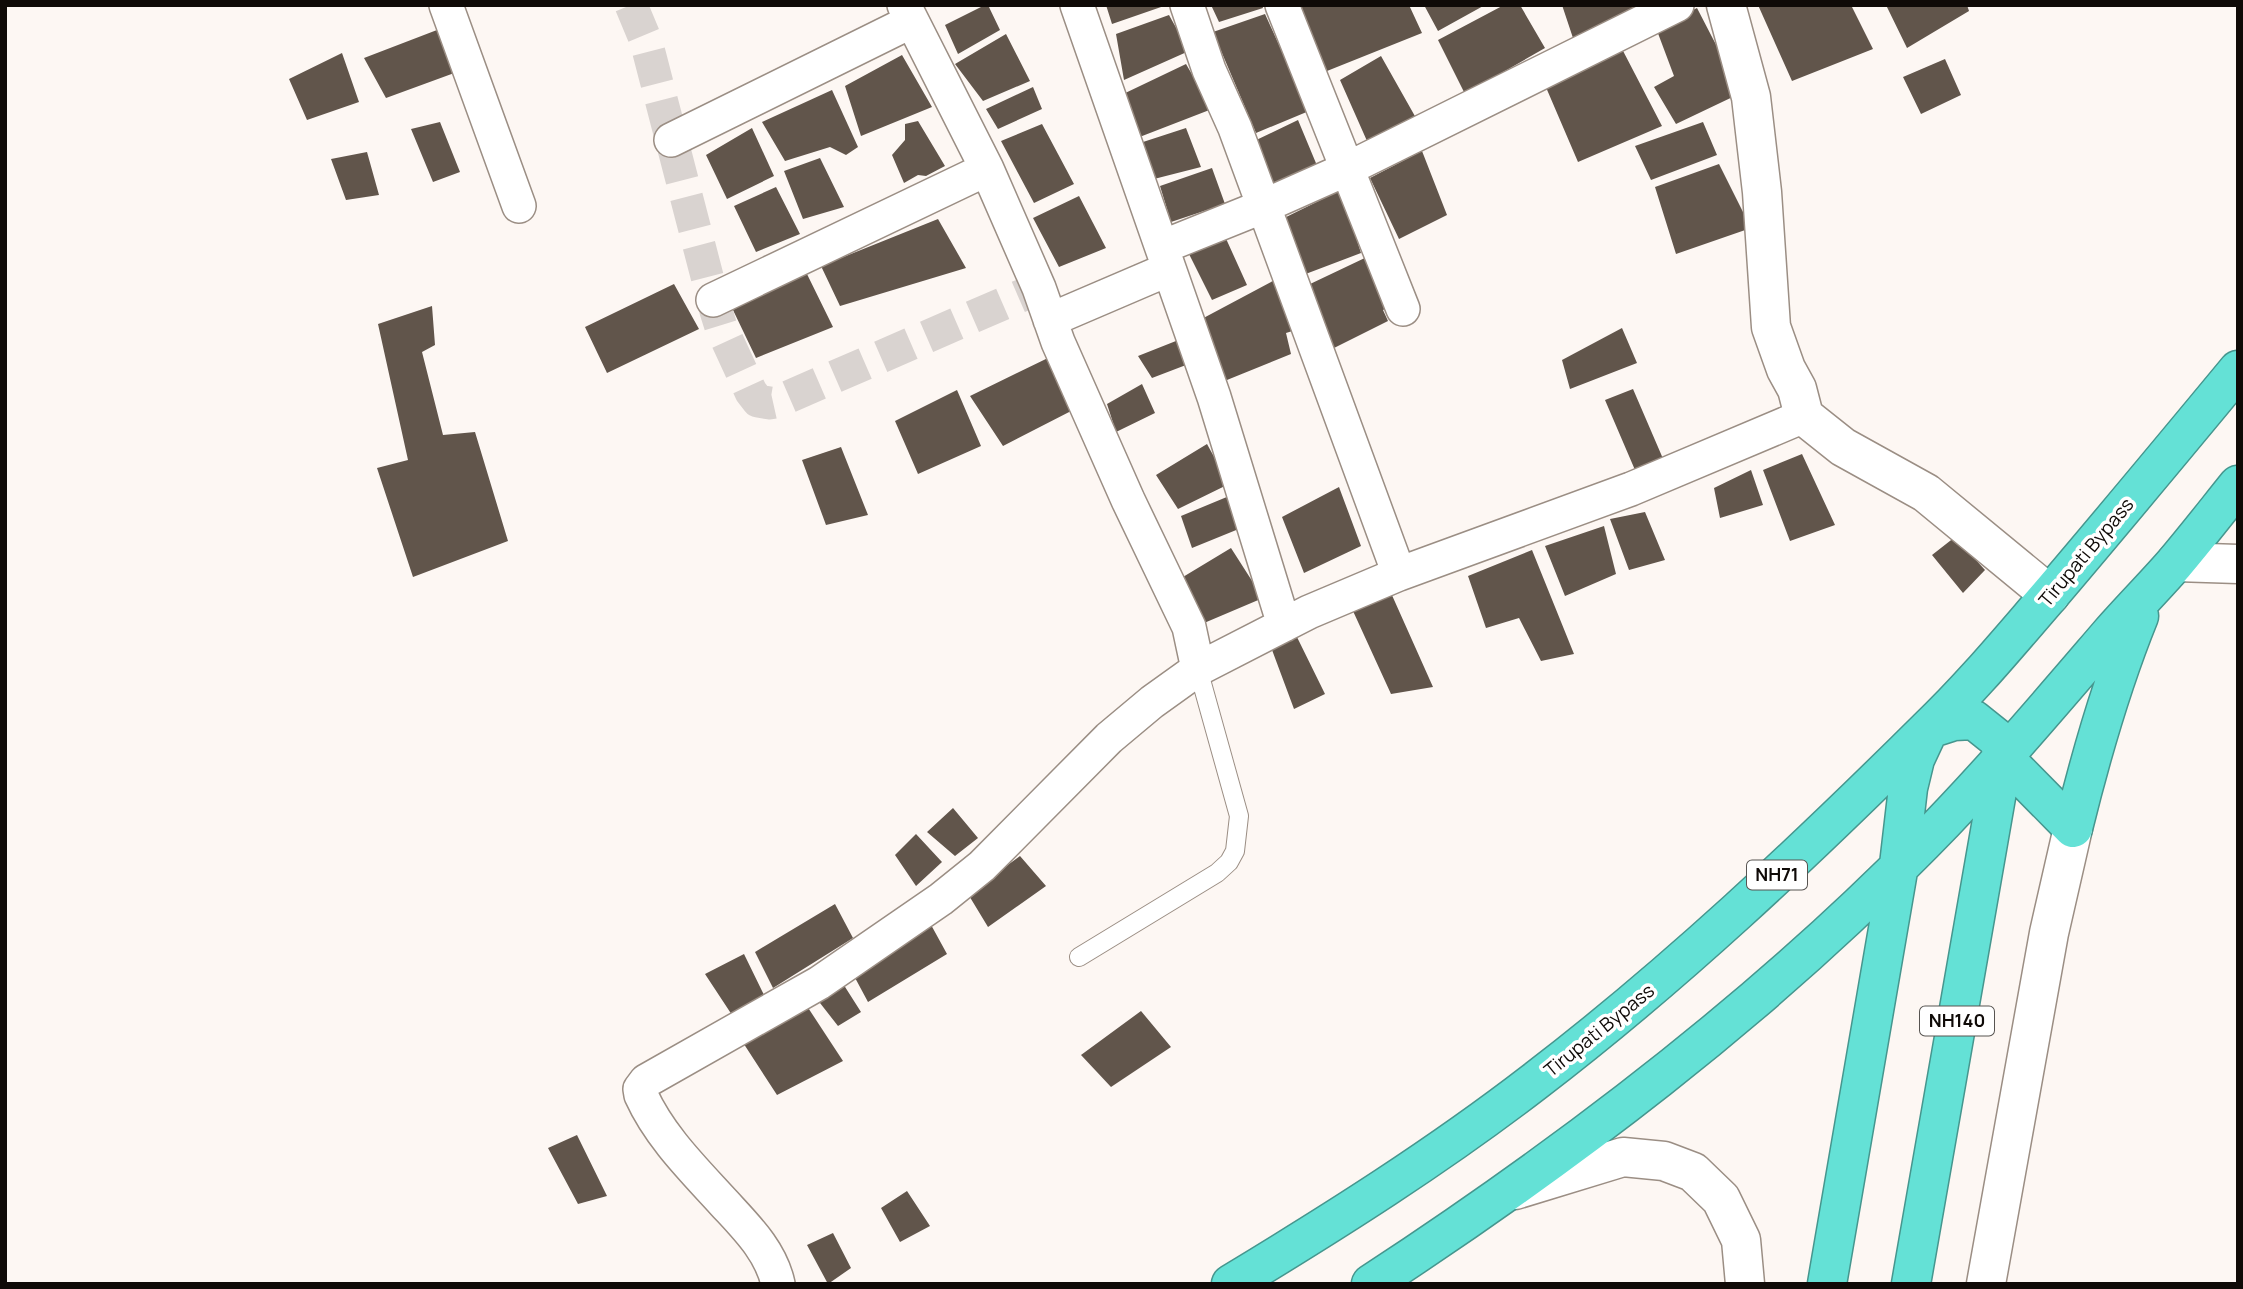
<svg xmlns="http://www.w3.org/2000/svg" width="2243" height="1289" font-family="Manrope,sans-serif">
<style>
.building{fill:#61554b}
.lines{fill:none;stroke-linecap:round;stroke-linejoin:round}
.street-tunnel{stroke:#d9d3d0;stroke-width:33;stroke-dasharray:33 17;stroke-linecap:butt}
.lane-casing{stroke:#9b8e84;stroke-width:20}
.street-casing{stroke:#9b8e84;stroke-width:36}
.secondary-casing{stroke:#9b8e84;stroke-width:41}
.highway-casing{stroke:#46968e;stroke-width:41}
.lane{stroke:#fff;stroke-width:18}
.street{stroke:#fff;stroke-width:33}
.secondary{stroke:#fff;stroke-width:38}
.highway{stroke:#64e1d6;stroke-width:38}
.labels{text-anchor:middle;stroke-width:7;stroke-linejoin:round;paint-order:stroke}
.shield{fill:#fff;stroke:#575451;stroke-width:2}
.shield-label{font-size:18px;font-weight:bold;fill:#0f0a07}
.street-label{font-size:19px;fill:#0f0a07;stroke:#fff}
</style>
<rect width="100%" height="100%" fill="#fdf7f3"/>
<!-- building -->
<path class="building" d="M985,5h3l12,25 -42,24 -13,-29z
M1106,5h58v1l-52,18z
M1211,5h51l1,3 -44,14z
M1300,5h109l13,28 -95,38z
M1424,5h61l-47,26z
M1504,5h16l25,43 -80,46 -27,-54z
M1562,5h92l-80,36z
M1758,5h93l22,44 -81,32z
M1886,5h81l2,6 -62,37z
M1697,8l44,85 -65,31 -22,-37 20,-11 -18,-48z
M1265,14l44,97 -53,22 -43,-101z
M1169,15l20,36 -65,29 -8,-46z
M437,30l20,42 -71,26 -22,-40z
M1006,34l24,47 -47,20 -28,-37z
M1621,47l41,79 -84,36 -33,-77z
M342,53l17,49 -52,18 -18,-41z
M902,55l30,52 -71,29 -16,-50z
M1381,56l35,62 -49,23 -27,-61z
M1945,59l16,36 -40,19 -18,-37z
M1186,64l26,45 -75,29 -18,-42z
M1033,87l9,22 -44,20 -12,-20z
M832,90l26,57 -12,8 -16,-8 -45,14 -23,-39z
M1298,120l20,48 -47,24 -21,-49z
M918,121l27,45 -19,10 -8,-1 -14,8 -12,-28 13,-15v-16z
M440,122l20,50 -27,10 -22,-53z
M1703,122l14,33 -66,25 -16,-34z
M1042,124l32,60 -40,19 -33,-62z
M752,128l22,48 -47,23 -21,-44z
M1186,128l15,39 -47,12 -11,-37z
M1422,151l25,64 -48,24 -29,-61z
M367,152l12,43 -33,5 -15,-41z
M820,158l24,49 -41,12 -19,-48z
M1719,164l32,64 -75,26 -21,-67z
M1212,168l13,36 -54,18 -11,-36z
M776,187l24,47 -44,18 -22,-46z
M1341,190l20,63 -58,22 -27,-53z
M1079,196l27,52 -47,19 -26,-49z
M938,219l28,49 -126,38 -19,-40z
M1223,232l24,53 -35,15 -26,-52z
M1369,256l23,49 -9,5 5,11 -58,29 -22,-65z
M805,270l28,57 -77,31 -23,-48z
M1284,275l18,53 -16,5 5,21 -69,28 -26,-60z
M674,284l25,45 -92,44 -22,-46z
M432,306l3,39 -13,7 21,83 32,-3 33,109 -95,36 -36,-109 31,-8 -30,-136z
M1622,328l15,35 -67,26 -8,-29z
M1181,339l5,26 -34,13 -14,-22z
M1050,357l25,52 -72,37 -33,-50z
M1142,384l13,29 -39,19 -9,-28z
M1633,389l31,72 -29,9 -30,-70z
M957,390l24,56 -63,28 -23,-53z
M1207,444l22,40 -51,25 -22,-34z
M841,447l27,68 -42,10 -24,-65z
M1802,454l33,71 -45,16 -27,-71z
M1751,470l12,35 -43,13 -6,-30z
M1339,487l22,59 -57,27 -22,-56z
M1234,494l17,30 -59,24 -11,-32z
M1645,512l20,48 -36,10 -19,-51z
M1604,526l12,48 -51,22 -20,-50z
M1955,537l30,33 -22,23 -31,-38z
M1231,548l32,50 -66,28 -24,-43z
M1532,550l42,104 -33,7 -22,-43 -33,10 -18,-52z
M1391,593l42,94 -42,7 -38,-83z
M1294,631l31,63 -31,15 -26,-70z
M953,808l25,30 -23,18 -28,-24z
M916,834l26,28 -26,24 -21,-31z
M1020,856l26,30 -58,41 -20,-33z
M835,904l18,34 -80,50 -18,-36z
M930,923l17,31 -79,48 -15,-28z
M744,954l21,43 -33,18 -27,-41z
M840,979l21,33 -23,14 -25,-32z
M801,997l42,64 -66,34 -37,-57z
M1141,1011l30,36 -60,40 -30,-32z
M577,1135l30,61 -29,8 -30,-56z
M907,1191l23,35 -30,16 -19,-34z
M833,1233l18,35 -23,16 -21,-39z"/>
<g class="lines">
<!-- street-tunnel -->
<path class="street-tunnel" d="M631,5l15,36 70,270 5,16 30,65 7,9 12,2 9,-2 260,-113"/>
<defs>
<path id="lane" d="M1079,957l138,-84 12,-11 6,-11 4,-35 -41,-147"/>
<path id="street" d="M446,5l73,201
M904,5l83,164 52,119 19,54 70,158 61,127 9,42
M1077,5l137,392 70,228
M1187,5l22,65 26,58 164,446
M1282,5l121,304
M671,140l241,-119
M1162,247l102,-41 83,-37 330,-164
M713,300l274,-131
M1050,320l119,-51
M778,1284c-7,-33 -32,-57 -54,-81 -30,-33 -64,-66 -83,-108l-1,-6 6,-8 173,-98 122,-84 41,-33 127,-128 43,-36 46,-33 111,-57 90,-38 232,-85 173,-73"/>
<path id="secondary" d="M1726,5l25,92 11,95 9,135 15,42 11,20 7,27 39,31 83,46 124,102
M2176,562l62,2
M1515,1190l108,-33 41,4 29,11 28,27 20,41 4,44
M1986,1284l63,-351 24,-105"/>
<path id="highway" d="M2003,757l70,71
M2073,828c18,-73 38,-143 66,-212
M1231,1284c104,-63 207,-128 303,-202 140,-107 269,-229 394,-353 43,-41 81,-87 120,-132 64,-75 127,-151 190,-227
M1371,1284c197,-129 387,-273 552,-441 66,-67 126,-138 187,-209 21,-24 43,-46 64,-70 22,-26 43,-53 64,-79
M1827,1284l72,-419 9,-77 7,-29 14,-30 25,-8 20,-1 25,20 4,17 -92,527"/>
</defs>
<!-- lane casing -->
<use href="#lane" class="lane-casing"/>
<!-- street casing -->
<use href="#street" class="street-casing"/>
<!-- secondary casing -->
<use href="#secondary" class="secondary-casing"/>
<!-- highway casing -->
<use href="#highway" class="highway-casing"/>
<!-- lane -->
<use href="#lane" class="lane"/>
<!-- street -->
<use href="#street" class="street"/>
<!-- secondary -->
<use href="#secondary" class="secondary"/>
<!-- highway -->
<use href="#highway" class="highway"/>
</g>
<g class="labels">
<!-- shield labels -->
<g class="shield">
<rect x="1747" y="860.5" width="60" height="29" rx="5"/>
<rect x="1920" y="1006.5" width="74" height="29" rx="5"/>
</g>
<g class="shield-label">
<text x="1777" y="881">NH71</text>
<text x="1957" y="1027">NH140</text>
</g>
<!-- street labels -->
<g class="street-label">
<text transform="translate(2086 552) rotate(-50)" y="7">Tirupati Bypass</text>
<text transform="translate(1599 1030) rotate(-39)" y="7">Tirupati Bypass</text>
</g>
</g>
<!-- border -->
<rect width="2243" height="1289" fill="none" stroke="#0f0a07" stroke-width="14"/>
</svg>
